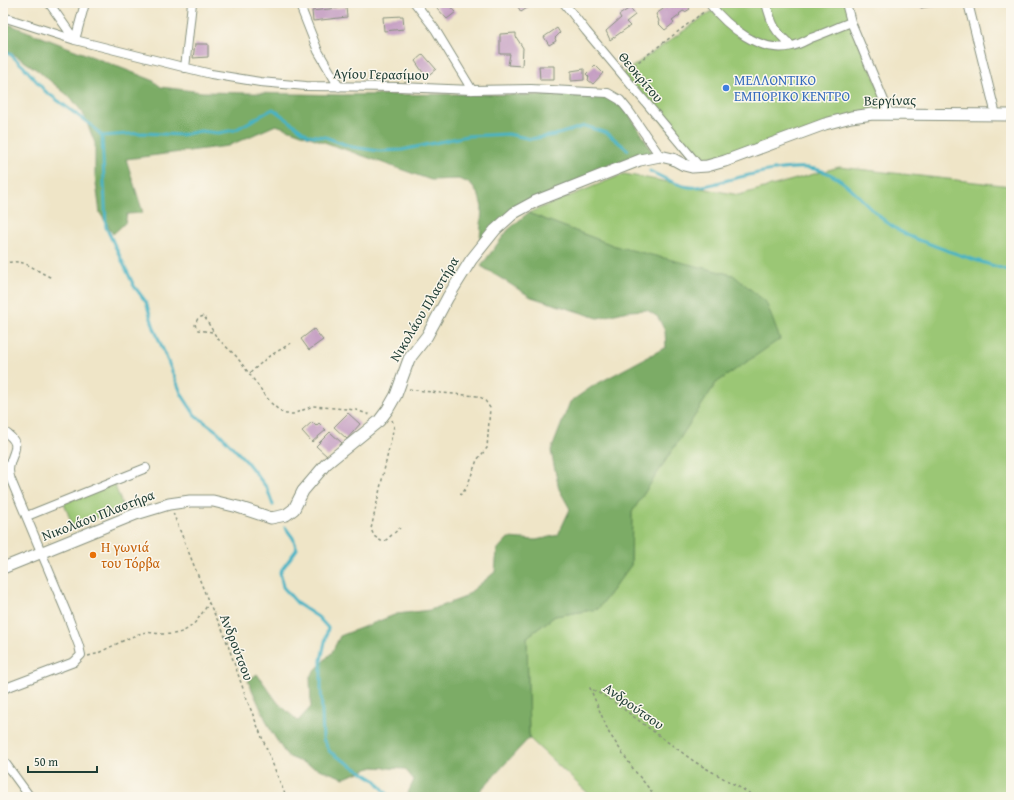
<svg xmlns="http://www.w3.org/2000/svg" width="1014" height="800" font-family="'Gentium Book Plus',serif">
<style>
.green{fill:#9bc774;stroke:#5d8254}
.forest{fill:#7cac66;stroke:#4e744d}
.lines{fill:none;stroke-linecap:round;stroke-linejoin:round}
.stream{stroke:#47b3c5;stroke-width:3}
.building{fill:#c096bf}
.street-casing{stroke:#87917e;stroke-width:10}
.secondary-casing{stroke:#87917e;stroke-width:13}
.path{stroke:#87917e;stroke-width:1.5;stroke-dasharray:3 3;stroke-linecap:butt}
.street{stroke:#fff;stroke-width:8}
.secondary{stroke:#fff;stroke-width:11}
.shop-dot{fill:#3f7fe0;stroke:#fbf7ec;stroke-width:1.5}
.food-dot{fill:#e8710a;stroke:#fbf7ec;stroke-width:1.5}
.labels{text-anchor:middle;stroke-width:3;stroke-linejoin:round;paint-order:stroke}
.street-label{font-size:14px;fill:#1f3d34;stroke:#fbf7ec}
.shop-label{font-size:14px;fill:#366cbe;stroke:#fbf7ec;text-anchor:start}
.food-label{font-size:14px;fill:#c56008;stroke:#fbf7ec;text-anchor:start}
</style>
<rect width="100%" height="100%" fill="#fbf7ec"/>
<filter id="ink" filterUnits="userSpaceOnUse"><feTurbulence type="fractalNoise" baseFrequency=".025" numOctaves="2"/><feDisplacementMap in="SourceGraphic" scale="8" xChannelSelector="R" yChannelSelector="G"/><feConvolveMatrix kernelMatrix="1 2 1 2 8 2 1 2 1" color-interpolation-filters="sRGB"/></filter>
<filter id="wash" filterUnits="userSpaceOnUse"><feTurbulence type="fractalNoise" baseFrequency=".012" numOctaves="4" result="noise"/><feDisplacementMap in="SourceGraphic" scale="16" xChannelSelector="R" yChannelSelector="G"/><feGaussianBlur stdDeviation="0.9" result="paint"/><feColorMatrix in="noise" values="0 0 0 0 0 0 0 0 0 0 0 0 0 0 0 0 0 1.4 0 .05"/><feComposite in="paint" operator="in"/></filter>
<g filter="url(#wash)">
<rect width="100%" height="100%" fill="#efe5c7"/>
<!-- green -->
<path class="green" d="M723,3h124l6,23 37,89 -22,-2 -169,53 -77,-92 90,-63 25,19 -23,-22z
M839,167l172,19v611h-419l-63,-59 -2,-101 28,-21 43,-7 33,-44 1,-53 84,-129 64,-45 -165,-92 -87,-33 96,-39 115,21z
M114,483l9,24 -50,20 -9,-24z"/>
<!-- forest -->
<path class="forest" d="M3,22l149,58 9,7 41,5 140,3 127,-1 119,2c8,1 21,0 28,4 14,11 27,37 36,52l-30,10 -105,45 -37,33 2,-33 -3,-11 -9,-13 -12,-4 -27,1 -155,-55 -48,21 -102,13 17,54 -16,1 -2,9 -12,11 -13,-21 -5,-38v-32l-12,-30 -12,-15 -34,-28 -28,-19 -6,-2z
M528,213l87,33 118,29 33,27 14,37 -64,44 -84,129 -1,53 -33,44 -43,7 -28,21 2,101 -50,54 -8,5h-65l8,-17 -9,-11 -32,-2 -29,11 -33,-12 -24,-10 -16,-25 -23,-50 9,-7 21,29 20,18 13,-14 -1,-31 22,-24 8,-16 57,-22 33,-4 33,-12 32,-26 2,-22 11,-12 28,2 22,-5 12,-26 -11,-20 -8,-38 19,-49 23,-16 73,-39 -1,-16 -7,-14 -11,-7 -19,1 -30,7 -67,-21 -50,-31 27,-36z"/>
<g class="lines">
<!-- stream -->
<path class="stream" d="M3,53l7,1 14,13 21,24 47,35 10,10 41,-3 38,2 20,-4 17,2 17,-3 38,-21 35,26 17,2 27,10 27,4 23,-1 65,-14 41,-2 23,5 24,-4 30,-9 22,7 21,17
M102,136l4,91 28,59 12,16 8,26 28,67 13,20 23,17 28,29 21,27 6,17
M650,171c12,6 25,14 39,16 10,1 29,-4 39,-7 24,-6 63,-16 87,-11 32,6 51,40 77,57 11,8 25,14 38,18 27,11 54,19 81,27
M285,527l8,11 4,11 -17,23 3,15 15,17 20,13 10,11 -7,32v28l2,51 7,13 45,28 15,17"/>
</g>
<g id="blocks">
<!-- building -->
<path class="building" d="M440,3h6l10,9 -9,7 -11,-12z
M519,3h16l-14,9 -4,-7z
M677,3h8l5,6 -5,3 -2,-1 -4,3 1,1 -8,6 2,2 -9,7 -7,-7 1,-2 -3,-7 10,-7 2,1 3,-3 3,1z
M920,3h23v1l-22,4z
M346,7l1,10 -34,4 -1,-10z
M630,8l5,7 -9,7 4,4 -20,14 -4,-9 15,-13 -2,-3z
M403,16l1,13 -20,2 -1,-14z
M557,28l3,5 -5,5 1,3 -7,4 -5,-8z
M516,33v4l7,11 -1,18 -14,-1 2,-11h-10v-20z
M195,44h13v13l-15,1z
M423,54l13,15 -10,8 -11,-16z
M595,65l8,8 -10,11 -5,-4 1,-3 -3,-3z
M539,66h15v14h-14z
M584,69v11l-13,1v-10z
M314,329l9,11 -14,10 -8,-11z
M348,413l12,11 -13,15 -13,-12z
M312,422l4,4 3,-3 7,7 -14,12 -10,-11z
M330,432l12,11 -14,14 -12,-11z"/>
</g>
</g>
<g filter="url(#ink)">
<use href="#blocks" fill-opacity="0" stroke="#87917e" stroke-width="1"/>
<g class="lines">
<defs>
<path id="street" d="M49,3l26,37
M299,3l19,48 21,36
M415,3l20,26 37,61
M564,3l22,28 113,135
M709,3c18,23 51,51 83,43 6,-1 13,-5 19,-8 14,-5 27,-11 40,-16
M766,3c6,22 8,28 26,43
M846,3l5,19 39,93
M968,3l28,112
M3,17l72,23 136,34 49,8 46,4 93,1 73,3 59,-1 77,4 12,7 9,11 31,45
M75,40l10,-37
M185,68l7,-65
M3,431c23,14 7,21 6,39 0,3 1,7 2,10l56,134 12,32 2,9 -7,7 -71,27
M27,516l119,-48
M3,760l27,37"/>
<path id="secondary" d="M3,568l133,-54 33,-10 21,-3h23l25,6 33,11 15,-3 8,-6 9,-18 23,-27 53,-43 9,-12 8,-14 13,-36 18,-23 21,-39 23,-37 24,-30 19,-17 22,-12 104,-41 20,-4 13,3 11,6 8,2 15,-1 18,-5 100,-37 26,-7 22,-3 138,1"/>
</defs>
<!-- street casing -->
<use href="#street" class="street-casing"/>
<!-- secondary casing -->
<use href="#secondary" class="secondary-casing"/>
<!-- path -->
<path class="path" d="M629,69l76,-58
M3,264c22,-8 32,8 50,14
M212,332l-14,-2 -3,-5 3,-7 6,-2 13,22 19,18 35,47 10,9 5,2h7l20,-8 43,4 14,5
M250,373l18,-16 25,-15
M409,389l22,3 46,4 7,3 6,9 -3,40 -10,12 -9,24 -4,7 -4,4
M392,420l2,6 -23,103 3,7 7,5 5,-1 14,-12
M173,513l36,90 14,28 24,69 39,97
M88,656l8,-2c13,-6 33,-17 46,-21 7,-2 14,1 21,1 26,2 33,-12 46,-31
M656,797l-22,-27 -25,-37 -19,-45 23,13 37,28 45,33 61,35"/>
<!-- street -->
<use href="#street" class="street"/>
<!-- secondary -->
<use href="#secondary" class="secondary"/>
</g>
</g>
<!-- markers -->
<circle class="shop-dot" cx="726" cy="88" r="4"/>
<circle class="food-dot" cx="93" cy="555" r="4"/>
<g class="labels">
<!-- street labels -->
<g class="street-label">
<text transform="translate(381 74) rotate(1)" y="5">Αγίου Γερασίμου</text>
<text transform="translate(641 77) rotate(50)" y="5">Θεοκρίτου</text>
<text transform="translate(890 100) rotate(-1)" y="5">Βεργίνας</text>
<text transform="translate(424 309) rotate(-59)" y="5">Νικολάου Πλαστήρα</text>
<text transform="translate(98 515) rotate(-21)" y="5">Νικολάου Πλαστήρα</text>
<text transform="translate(237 647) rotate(69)" y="5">Ανδρούτσου</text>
<text transform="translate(634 706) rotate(35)" y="5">Ανδρούτσου</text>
</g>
<!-- shop labels -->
<g class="shop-label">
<text x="734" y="85">ΜΕΛΛΟΝΤΙΚΟ<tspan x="734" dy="16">ΕΜΠΟΡΙΚΟ ΚΕΝΤΡΟ</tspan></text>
</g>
<!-- food labels -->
<g class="food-label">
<text x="101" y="552">Η γωνιά<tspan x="101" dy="16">του Τόρβα</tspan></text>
</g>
</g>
<!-- margin -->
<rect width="1014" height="800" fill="none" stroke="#fbf7ec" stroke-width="16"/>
<!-- scale -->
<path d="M28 766v6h69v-6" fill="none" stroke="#1f3d34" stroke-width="2"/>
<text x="34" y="766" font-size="12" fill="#1f3d34" stroke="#fbf7ec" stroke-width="3" paint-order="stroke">50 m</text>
</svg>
